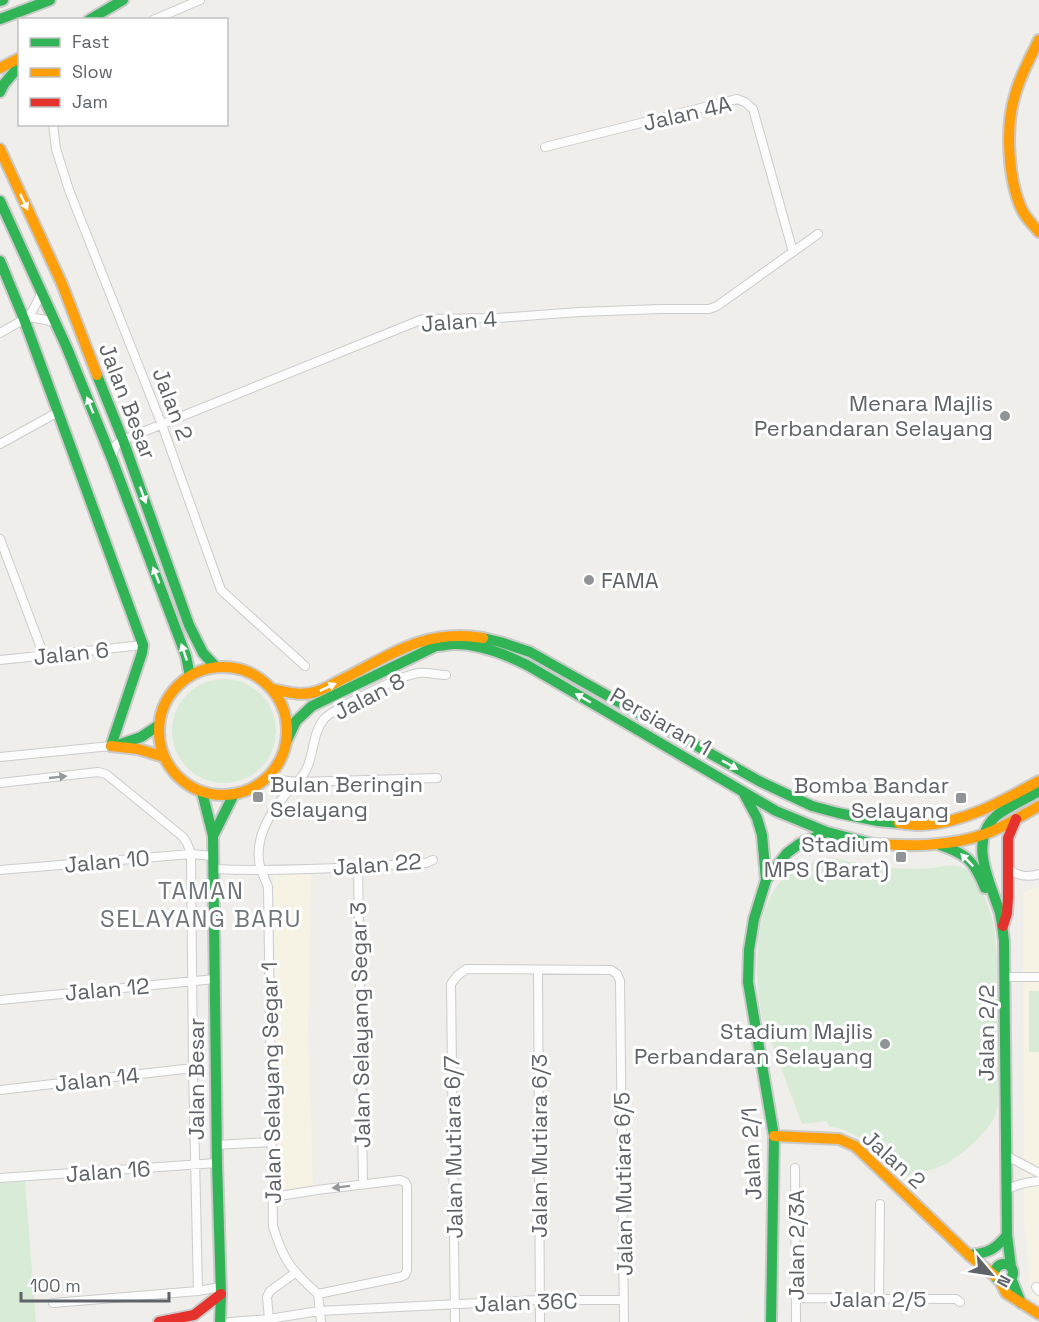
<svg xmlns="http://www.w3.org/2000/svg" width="1039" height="1322" font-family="'Space Grotesk',sans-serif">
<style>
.commercial{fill:#f7f3e4}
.green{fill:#d8ebd6}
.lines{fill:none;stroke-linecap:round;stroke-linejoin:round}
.street-casing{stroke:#cbcccc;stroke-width:10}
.fast-casing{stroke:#cacacb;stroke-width:14}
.slow-casing{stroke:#cacacb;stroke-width:14}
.jam-casing{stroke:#cacacb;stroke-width:14}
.street{stroke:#fdfcfc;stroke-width:8}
.fast{stroke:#30b455;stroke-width:10}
.slow{stroke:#ff9f0a;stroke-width:10}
.jam{stroke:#e5322d;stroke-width:10}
.oneway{fill:#fff}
.oneway2{fill:#96999c}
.poi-dot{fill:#919496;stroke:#fff;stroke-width:2}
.labels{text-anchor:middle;stroke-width:6;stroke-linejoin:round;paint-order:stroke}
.street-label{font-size:22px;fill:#5f6368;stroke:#fff}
.poi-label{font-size:22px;fill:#5f6368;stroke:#fff;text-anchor:end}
.neighbourhood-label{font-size:24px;letter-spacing:1.5px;fill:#70757a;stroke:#fff}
</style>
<rect width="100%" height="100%" fill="#efeeea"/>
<!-- commercial -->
<path class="commercial" d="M311,873l-3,166 5,147 -35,6 -5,-317z
M1039,886v415l-7,-3 -8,-79 -1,-326z"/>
<!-- green -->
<path class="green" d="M172 731a52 52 0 1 1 104 0a52 52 0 1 1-104 0Z
M832,858c32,7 67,13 100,10 12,-2 23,-6 35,2 11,8 23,38 26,52 4,25 5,52 5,77 1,28 2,55 0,83 0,11 1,26 -4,36 -8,16 -36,41 -53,48 -11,5 -24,7 -35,10 -21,-17 -49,-48 -76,-49l-3,-6 -25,3c-10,-26 -19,-52 -29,-78 -4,-11 -10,-23 -12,-34 -7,-39 -8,-102 21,-132 13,-13 32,-19 50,-22z
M1029,991h10v61h-10z
M25,1181l11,141h-36v-139z"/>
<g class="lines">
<defs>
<path id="street" d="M153,20l47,-20
M53,124l3,25 13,41 93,235 59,165 84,76
M545,147l192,-48 8,3 8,7 40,143
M28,317l18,3 10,3
M0,333l28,-16 5,-7 9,-18
M0,444l58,-32
M112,457l4,-12 7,-5 300,-121 75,-1 81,-6 82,-3h48l8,-3 101,-72
M0,539l44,117
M0,660l143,-15
M0,757l111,-11
M272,772l8,8 18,2 139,-4
M0,783l98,-11 8,2 77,63 4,6 4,11 2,214 5,223
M358,866l5,318
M213,869c72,3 142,-2 213,-6l7,-3
M1008,869c10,7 19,9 31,5
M0,870l191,-16 22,2
M538,970l2,352
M1005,977h34
M0,1000l215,-21
M0,1090l193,-22
M216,1145l56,-3
M1007,1156l32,17
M795,1168l1,154
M0,1178l217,-15
M1006,1190c11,-6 21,-8 33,-9
M273,1197l44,-7 83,-10 5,2 2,4v84l-2,5 -5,2 -82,17
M1036,1287l3,4
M796,1298l160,1 4,3
M879,1299l1,-95
M53,1303l145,-12 22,-4
M269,1319l-2,-22 3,-6 25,-18
M230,1322l39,-3 50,-8 220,-11h85
M321,1322l-3,-28c-27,-24 -35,-34 -45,-68l-5,-339c-3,-8 -8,-17 -9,-26 -3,-24 11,-48 26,-66 7,-8 16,-15 21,-25 8,-15 6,-36 18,-51 10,-11 80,-45 95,-46 9,-1 19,2 27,2
M455,1322l-4,-338 7,-9 8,-6 145,1 6,4 3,7 4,341"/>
<path id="fast" d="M0,1l3,-1
M0,19l50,-19
M89,20l34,-20
M0,92l4,-8 16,-19
M0,201l67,147 45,111 74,197 4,20
M0,261l24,58 119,326 -1,8 -31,93
M97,375l26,65 66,185 14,28 13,14
M483,638l17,4 30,10 229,129 53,25 26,7 40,8 21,2
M286,742l10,-21 16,-15 124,-60c6,0 13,-2 19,-2 25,0 50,10 72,21l249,146 51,21 46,12
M121,744l20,-7 18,-12
M202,792l11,44 4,327 4,131 -1,28
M743,792l14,26 5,17 4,45 -12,39 -5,31 -1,32 26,154 -3,186
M213,836l21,-42
M940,845c27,9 34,16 45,43
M766,880l21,-27 12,-9 28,-12
M969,1255c19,-2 26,-5 38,-20
M995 1273a9 9 0 1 1 18 0a9 9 0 1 1-18 0Z
M1011,1267l-4,-32 -3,-294c-1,-9 -2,-18 -4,-28 -9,-29 -32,-70 -5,-96 8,-8 33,-19 44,-26
M1011,1278l10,25"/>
<path id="slow" d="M1039,40c-9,18 -19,36 -24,55 -10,32 -7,85 7,115 4,8 11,15 17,22
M0,68l20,-10
M0,149l62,135 35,91
M159 731a64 64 0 1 1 128 0a64 64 0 1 1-128 0Z
M272,689c15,3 31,8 46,2 10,-3 20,-10 29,-14 48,-25 80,-48 136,-39
M111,746l27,3 26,8
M899,823c7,1 15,2 23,2 42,-2 81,-24 117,-44
M873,844c37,2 76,3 112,-10 19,-7 36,-18 54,-28
M774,1136l65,3 16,7 114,109 26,21
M1000,1281l6,12 33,21"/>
<path id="jam" d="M1003,926l4,-13 1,-15v-60l8,-19
M159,1322l35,-7 27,-21"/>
</defs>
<!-- street casing -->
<use href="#street" class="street-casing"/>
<!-- fast casing -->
<use href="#fast" class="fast-casing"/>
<!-- slow casing -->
<use href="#slow" class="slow-casing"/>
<!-- jam casing -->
<use href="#jam" class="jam-casing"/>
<!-- street -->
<use href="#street" class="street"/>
<!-- fast -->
<use href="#fast" class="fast"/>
<!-- slow -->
<use href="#slow" class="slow"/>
<!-- jam -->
<use href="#jam" class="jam"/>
</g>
<!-- one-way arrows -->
<defs><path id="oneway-solid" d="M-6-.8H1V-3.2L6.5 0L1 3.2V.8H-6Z" transform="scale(1.5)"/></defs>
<g class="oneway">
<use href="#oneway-solid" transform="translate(24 202) rotate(65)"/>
<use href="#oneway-solid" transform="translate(90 405) rotate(-112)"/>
<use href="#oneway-solid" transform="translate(143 495) rotate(70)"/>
<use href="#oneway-solid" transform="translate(156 575) rotate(-111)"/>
<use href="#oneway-solid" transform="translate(184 652) rotate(-109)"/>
<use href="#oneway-solid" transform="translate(328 687) rotate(-25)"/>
<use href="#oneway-solid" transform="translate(583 698) rotate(-150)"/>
<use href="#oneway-solid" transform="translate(730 765) rotate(29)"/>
<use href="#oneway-solid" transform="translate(967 860) rotate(-134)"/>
</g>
<g class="oneway2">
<use href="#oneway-solid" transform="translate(58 777) rotate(-6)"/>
<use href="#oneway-solid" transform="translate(341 1187) rotate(173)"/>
</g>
<!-- markers -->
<g class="poi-dot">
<circle cx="1005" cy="416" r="6"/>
<circle cx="589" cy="580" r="6"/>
<rect x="252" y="791" width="12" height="12" rx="3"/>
<rect x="955" y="792" width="12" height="12" rx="3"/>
<rect x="895" y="851" width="12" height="12" rx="3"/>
<circle cx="885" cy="1044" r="6"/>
</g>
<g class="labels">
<!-- street labels -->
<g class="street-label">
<text transform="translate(687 113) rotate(-13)" y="8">Jalan 4A</text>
<text transform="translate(459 321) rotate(-4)" y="8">Jalan 4</text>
<text transform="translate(128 401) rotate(69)" y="8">Jalan Besar</text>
<text transform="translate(173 404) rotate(69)" y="8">Jalan 2</text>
<text transform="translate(71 653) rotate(-6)" y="8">Jalan 6</text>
<text transform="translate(369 696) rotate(-27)" y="8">Jalan 8</text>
<text transform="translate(661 721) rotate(30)" y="8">Persiaran 1</text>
<text transform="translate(107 861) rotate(-5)" y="8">Jalan 10</text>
<text transform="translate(377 864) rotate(-4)" y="8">Jalan 22</text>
<text transform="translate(107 989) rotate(-5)" y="8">Jalan 12</text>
<text transform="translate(360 1025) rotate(-91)" y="8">Jalan Selayang Segar 3</text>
<text transform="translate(986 1033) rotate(-90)" y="8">Jalan 2/2</text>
<text transform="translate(97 1079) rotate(-6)" y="8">Jalan 14</text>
<text transform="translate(196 1079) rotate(-90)" y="8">Jalan Besar</text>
<text transform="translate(271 1083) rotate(-91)" y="8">Jalan Selayang Segar 1</text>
<text transform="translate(539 1146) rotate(-90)" y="8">Jalan Mutiara 6/3</text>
<text transform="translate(453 1147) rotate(-91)" y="8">Jalan Mutiara 6/7</text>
<text transform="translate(751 1154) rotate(-93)" y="8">Jalan 2/1</text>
<text transform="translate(894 1159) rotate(42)" y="8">Jalan 2</text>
<text transform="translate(108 1171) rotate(-4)" y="8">Jalan 16</text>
<text transform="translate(623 1184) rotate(-91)" y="8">Jalan Mutiara 6/5</text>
<text transform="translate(796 1245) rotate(-90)" y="8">Jalan 2/3A</text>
<text x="878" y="1307">Jalan 2/5</text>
<text transform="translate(526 1302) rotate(-2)" y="8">Jalan 36C</text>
</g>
<!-- poi labels -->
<g class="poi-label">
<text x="993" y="411">Menara Majlis<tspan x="993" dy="25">Perbandaran Selayang</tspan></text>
<text x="601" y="588" text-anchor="start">FAMA</text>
<text x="270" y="792" text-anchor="start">Bulan Beringin<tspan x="270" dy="25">Selayang</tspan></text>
<text x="949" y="793">Bomba Bandar<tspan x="949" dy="25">Selayang</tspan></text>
<text x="889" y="852">Stadium<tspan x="889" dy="25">MPS (Barat)</tspan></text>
<text x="873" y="1039">Stadium Majlis<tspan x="873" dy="25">Perbandaran Selayang</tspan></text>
</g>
<!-- neighbourhood labels -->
<g class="neighbourhood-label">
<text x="201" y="899">TAMAN<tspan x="201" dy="28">SELAYANG BARU</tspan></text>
</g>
</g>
<!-- legend -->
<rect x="18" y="18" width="210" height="108" fill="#ffffff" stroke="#bfc1c3" stroke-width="1.5"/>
<rect x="30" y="38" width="30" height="9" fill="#30b455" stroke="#bfc1c3" stroke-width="1.5"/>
<text x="72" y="48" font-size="18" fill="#5f6368">Fast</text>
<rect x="30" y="68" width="30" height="9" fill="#ff9f0a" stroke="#bfc1c3" stroke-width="1.5"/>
<text x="72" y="78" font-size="18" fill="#5f6368">Slow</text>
<rect x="30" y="98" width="30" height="9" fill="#e5322d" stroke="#bfc1c3" stroke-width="1.5"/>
<text x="72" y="108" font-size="18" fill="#5f6368">Jam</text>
<!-- north arrow -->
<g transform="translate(991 1274) rotate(119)" stroke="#ffffff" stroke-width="4.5" paint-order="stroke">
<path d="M0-4.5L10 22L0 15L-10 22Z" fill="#5f6368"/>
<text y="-9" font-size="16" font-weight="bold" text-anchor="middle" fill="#5f6368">N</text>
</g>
<!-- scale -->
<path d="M21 1292v9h148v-9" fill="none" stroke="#5f6368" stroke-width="3"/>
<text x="30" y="1292" font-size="18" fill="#5f6368" stroke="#ffffff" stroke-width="4.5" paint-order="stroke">100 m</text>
</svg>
